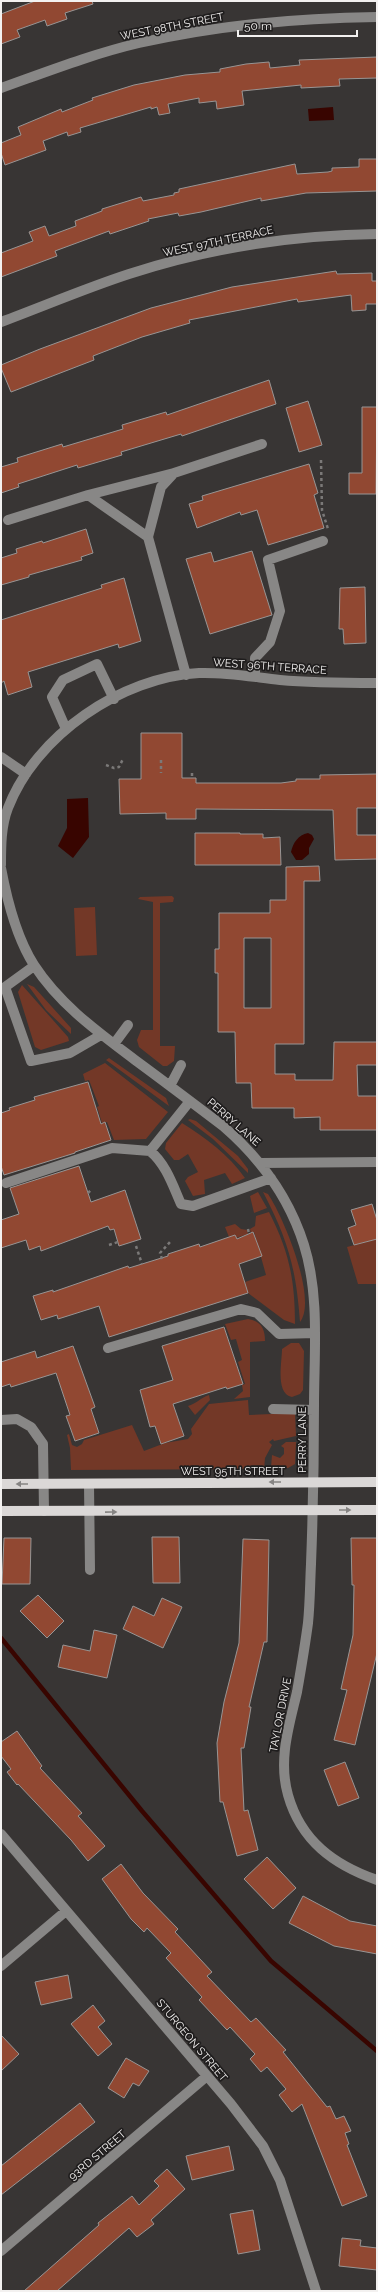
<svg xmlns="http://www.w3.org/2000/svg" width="378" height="2292" font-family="Raleway,sans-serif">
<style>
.green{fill:#733827}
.water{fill:#380500}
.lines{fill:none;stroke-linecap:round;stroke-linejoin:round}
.stream{stroke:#380500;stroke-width:4.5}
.building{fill:#914832;stroke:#989594;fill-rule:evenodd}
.path{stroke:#7b7978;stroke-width:2.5;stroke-dasharray:3 3;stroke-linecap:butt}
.minor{stroke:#888786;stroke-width:10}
.major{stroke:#dbd8d7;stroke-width:10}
.oneway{fill:#868483}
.labels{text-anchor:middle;stroke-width:3.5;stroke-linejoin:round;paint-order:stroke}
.street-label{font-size:11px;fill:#f3f1f0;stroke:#1f1d1d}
</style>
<rect width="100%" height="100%" fill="#383534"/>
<!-- green -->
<path class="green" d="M172,896l2,2 -1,4 -13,1v143h15l-1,15 -7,5h-4l-24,-19 -2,-7 4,-10h12v-128l-15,-3 2,-2z
M95,907l2,48 -21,1 -2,-48z
M27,984l7,3 37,41v6l-25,-24z
M22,985l46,52 1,4 -28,9 -6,-3 -17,-55z
M109,1058l57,40 3,8 -63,-46z
M105,1063l63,49 -22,27 -32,1 -7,-18 -5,1 -5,-16 2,-1 -10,-26 -4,1 -2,-7z
M190,1119l6,2 42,35 10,13v4l-35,-34 -25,-19z
M182,1123c24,15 47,32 63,55l-13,6 -7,-11 -21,7 1,14 -12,2 -8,-15 3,-4 10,-5 -10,-18 -9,6h-5l-9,-11 1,-6z
M258,1192l9,16 -13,5 -4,-17z
M263,1192l5,2c15,22 50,105 32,128 -4,-54 -12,-82 -37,-130z
M269,1212c20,39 26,68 26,112l-11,-4 -36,-27 -3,-11 21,-7 -12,-43 -3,1 -1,-4 5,-3 1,-10z
M235,1224l6,5 6,1 1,4 -12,4 -1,-3 -6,2 -4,-10z
M377,1239v45h-19l-11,-37z
M248,1319c13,2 17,10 17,22l-15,1v55l-16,2 9,-8 -1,-6 3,-1 -7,-22 4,-2 -6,-21 -5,1 -6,-16z
M291,1343h8l5,8 -1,39 -3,4 -8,3c-17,-3 -10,-35 -10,-48z
M209,1395l1,5 -15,15 -7,-9c8,-2 12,-8 21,-11z
M248,1400l1,15 46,-2 1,23 -22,5 -1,-2 -4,3 3,3 -7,13 -1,11 -193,1 -1,-22 -3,-13 2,-1 3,11 5,2 5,-3 2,-4 48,-15 12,26 21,-8 23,-4 4,-5 -1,-5 18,-25z
M286,1442h10l-1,22 -7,4h-17l1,-13 8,3 4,-4v-6l-3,-2z"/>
<!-- water -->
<path class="water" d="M333,107l1,13 -25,1 -1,-12z
M88,798l1,39 -16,21 -15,-12 9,-18v-29z
M308,833l4,2 2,4 -5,9v6l-7,6h-6l-5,-8c2,-9 7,-17 17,-19z"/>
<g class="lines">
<!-- stream -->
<path class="stream" d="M1,1638l141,173 129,150 106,90"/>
</g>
<!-- building -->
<path class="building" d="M35,1h57l1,3 -28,9 2,6 -20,7 -2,-6 -28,10 3,7 -19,7v-30z
M377,57v21l-38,1 1,7 -39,2v-3l-59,6 2,14 -27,4 -1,-8 -17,2v-5l-31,6 2,9 -11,2 -2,-8 -6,2v-2l-71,21 1,4 -13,4 -1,-4 -24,9 3,9 -41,15 -4,-12v-10l20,-8 -3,-8 43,-18 1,3 31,-12 -1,-2 42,-13 51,-10 35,-3v-3l26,-5 23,-2 1,6 30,-3 -1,-5z
M359,159h18v32l-71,2 -45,8v-3l-60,14 -22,4 -1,-3 -30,6 1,2 -39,13 -1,-3 -54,20 2,5 -56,21v-24l32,-12 -4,-9 16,-6 4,10 27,-10 -1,-5 27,-10v-2l39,-12 2,4 31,-6v-2l5,-1v-3l116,-25 2,10 31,-2 4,-1v-3l27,-1z
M336,271l1,3 35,-1v8h5v23h-11v6l-14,1 -1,-16 -53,7 -1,-3 -108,21 1,3 -48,14 -49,19 1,4 -83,32 -10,-24v-3l39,-16 111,-41 81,-21z
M269,380l7,24 -94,32 -1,-2 -60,18 1,3 -44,13 -1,-3 -59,19 1,3 -18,6v-26l17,-5 -1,-4 45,-14 1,3 60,-18 -1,-4 44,-13 1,3z
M308,401l14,44 -23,7 -13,-44z
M362,407h15l-1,87h-27v-21h13z
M309,464l9,29 -4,2 10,33 -56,17 -11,-35 -16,5 -1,-3 -43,16 -8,-24 14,-4 -1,-4z
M86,529l7,24 -12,4 1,3 -53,15v2l-28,8v-27l16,-5 -1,-4 26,-8 1,2z
M252,551l20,64 -62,19 -24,-75 25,-7 3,10z
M124,578l17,63 -22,7 -1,-4 -90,28 4,15 -24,8 -4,-14 -3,2v-63l101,-32 -1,-3z
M365,587l1,56 -22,1 -1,-15h-4l1,-41z
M141,733h41v45h14v5h85l15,-2v-2h24v-4l57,-1v34h-20v27h20v24l-42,1 -2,-50 -137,-1v10h-30v-6l-46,1 -1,-35h22z
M195,833h45v1h23v4l17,-1 1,28h-86z
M319,866l1,15h-16v163h-29v30h20v6h38l1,-38h43v23h-20l1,31h19v34h-57v-13l-26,1v-10h-42l-1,-25h-15l-1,-51h-17v-59h-3v-24h4v-36h51v-13h16v-33zM244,938h27v70h-27z
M88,1082l13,42 4,-2 6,18 -36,12v1l-71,22 -3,-9v-53l9,-3 -1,-2 26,-8 -1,-3z
M79,1166l12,36 34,-12 16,49 -22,7 -5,-17 -4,1 -2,-4 -67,25 -1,-5 -11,4 -3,-10 -25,8v-28l18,-6 -9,-26z
M372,1204l5,16v19l-23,6 -6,-17 8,-3 -5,-15z
M253,1232l9,24 -23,8 9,29 -139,44 -10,-31 -41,13 -1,-4 -16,5 -8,-24 20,-6v2l75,-26 1,2 39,-12v-2l31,-10 1,3 35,-12 2,4z
M224,1327l19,57 -16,5 -1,-2 -53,17 11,32 -23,8 -6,-18 -5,1 -10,-37 33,-10 -11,-34z
M73,1346l22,61 -4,2 8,24 -24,8 -9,-25 4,-1 -14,-42 -45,14 -1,-3 -9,3v-25l34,-11 2,7z
M152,1537h27l1,46h-27z
M4,1538h27l-1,46h-28z
M351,1538h26v115l-22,92 -21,-5 13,-50 -6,-1 12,-54 1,-50h-2z
M243,1539l26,1 -1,55 -1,47h-3l-15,65h2l-7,41h-3l3,63 4,-1 10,40 -21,6 -14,-54h-3l-3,-59 7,-41 15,-59z
M38,1595l26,26 -17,17 -27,-27z
M162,1598l20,9 -19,41 -40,-19 10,-23 21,10z
M94,1630l23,5 -10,43 -49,-11 5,-22 27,6z
M17,1731l25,35 -2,2 42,45 -4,3 27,30 -17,15 -17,-21 -53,-56 -1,1 -10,-13 4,-3 -10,-13v-14z
M345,1762l14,36 -21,8 -14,-36z
M267,1857l29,31 -23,21 -29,-30z
M121,1864l22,29 35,36 -3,3 37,40 -5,4 44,46 5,-4 30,32 -3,2 44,55 3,-1 6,13 8,-3 7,15 -6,2 4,11 -2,1 20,51 -25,10 -40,-102 -10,8 -13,-17 7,-6 -19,-22 -6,5 -11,-13 5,-5 -25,-27 -3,3 -28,-30 3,-3 -36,-39 5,-5 -24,-25 -3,4 -13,-13 -29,-40z
M303,1896l47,25 27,5v28l-43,-8 -45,-23z
M68,1975l4,23 -31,7 -6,-23z
M93,2005l12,16 -7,6 14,17 -14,12 -27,-32z
M1,2035l18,19 -18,17z
M126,2058l23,13 -10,15 -6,-3 -9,15 -16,-10z
M80,2103l15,19 -94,73v-29z
M229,2146l5,24 -42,10 -6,-24z
M167,2169l18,20 -34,31 3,4 -17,13 -8,-9 -72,63h-33l75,-66 -1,-2 34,-27 7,9 20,-19 -5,-5z
M253,2210l7,40 -22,4 -8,-40z
M342,2238l19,2 -1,6 17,2v22l-38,-4z"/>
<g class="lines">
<!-- path -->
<path class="path" d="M321,460l1,50 6,19
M161,760v13
M106,765l8,3 5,-1 4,-8
M192,773v5
M88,1193l3,-3
M248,1229l1,5
M109,1245l9,-3
M136,1246l6,18
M162,1259l-2,-6 11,-12"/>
<!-- minor -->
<path class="minor" d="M1,88c45,-16 91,-34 138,-45 79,-18 158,-25 238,-26
M1,322c43,-16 85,-34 128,-48 80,-26 164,-39 248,-40
M8,520l80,-25
M148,537l-60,-42 86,-22
M186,675l-38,-138 13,-50 13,-14 88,-29
M255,677v-19l15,-16 10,-31 -12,-51 55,-19
M66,729l-14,-32 11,-17 34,-16 17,35
M1,757l25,17
M1,865c0,-19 0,-39 7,-57 28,-73 114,-131 191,-135 27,-1 54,4 81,7 32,3 65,3 97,3
M1,868c6,32 15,69 33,97 26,40 64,67 101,95 30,22 59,44 88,66 37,32 66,71 81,119 16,51 10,108 10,161 0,53 -1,106 -3,158 -1,20 -1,39 -3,59 -3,23 -7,46 -11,69 -8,34 -19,68 -9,103 13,46 46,70 89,85
M34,966l-29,21 26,74 39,-8 31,-18
M114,1044l14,-19
M170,1086l11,-21
M190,1101l-40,50c16,13 23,35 31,53l12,2 78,-28
M261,1163l116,-1
M6,1183l106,-35 38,3
M108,1348l133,-39 16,4 22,21 36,-1
M273,1409l41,1
M1,1420l16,-1 14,8 12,17 1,67
M89,1484l1,86
M1,1834l230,270 32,42 17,34 36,111
M1,1966l65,-55
M1,2251l206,-175"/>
<!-- major -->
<path class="major" d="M1,1484l376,-2
M1,1511l376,-1"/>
</g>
<!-- one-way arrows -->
<defs><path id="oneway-solid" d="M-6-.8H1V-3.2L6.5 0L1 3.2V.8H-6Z"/></defs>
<g class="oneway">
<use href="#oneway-solid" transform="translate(275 1482) rotate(180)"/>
<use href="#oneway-solid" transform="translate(22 1484) rotate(180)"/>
<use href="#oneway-solid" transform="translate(345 1510)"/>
<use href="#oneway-solid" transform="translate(111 1512) rotate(-1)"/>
</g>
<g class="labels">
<!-- street labels -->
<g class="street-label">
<text transform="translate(172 26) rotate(-11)" y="4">WEST 98TH STREET</text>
<text transform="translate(218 241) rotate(-12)" y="4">WEST 97TH TERRACE</text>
<text transform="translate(270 666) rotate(4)" y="4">WEST 96TH TERRACE</text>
<text transform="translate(234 1122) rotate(41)" y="4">PERRY LANE</text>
<text transform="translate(302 1440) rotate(-90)" y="4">PERRY LANE</text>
<text x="233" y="1475">WEST 95TH STREET</text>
<text transform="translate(280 1715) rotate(-79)" y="4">TAYLOR DRIVE</text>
<text transform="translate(192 2040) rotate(50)" y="4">STURGEON STREET</text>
<text transform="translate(97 2155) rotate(-40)" y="4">93RD STREET</text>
</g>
</g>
<!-- border -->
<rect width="378" height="2292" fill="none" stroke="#f3f1f0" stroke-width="4"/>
<!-- scale -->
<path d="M238 30v6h119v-6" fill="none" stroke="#f3f1f0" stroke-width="2"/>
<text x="244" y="30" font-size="12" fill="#f3f1f0" stroke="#1f1d1d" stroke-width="3" paint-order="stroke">50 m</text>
</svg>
